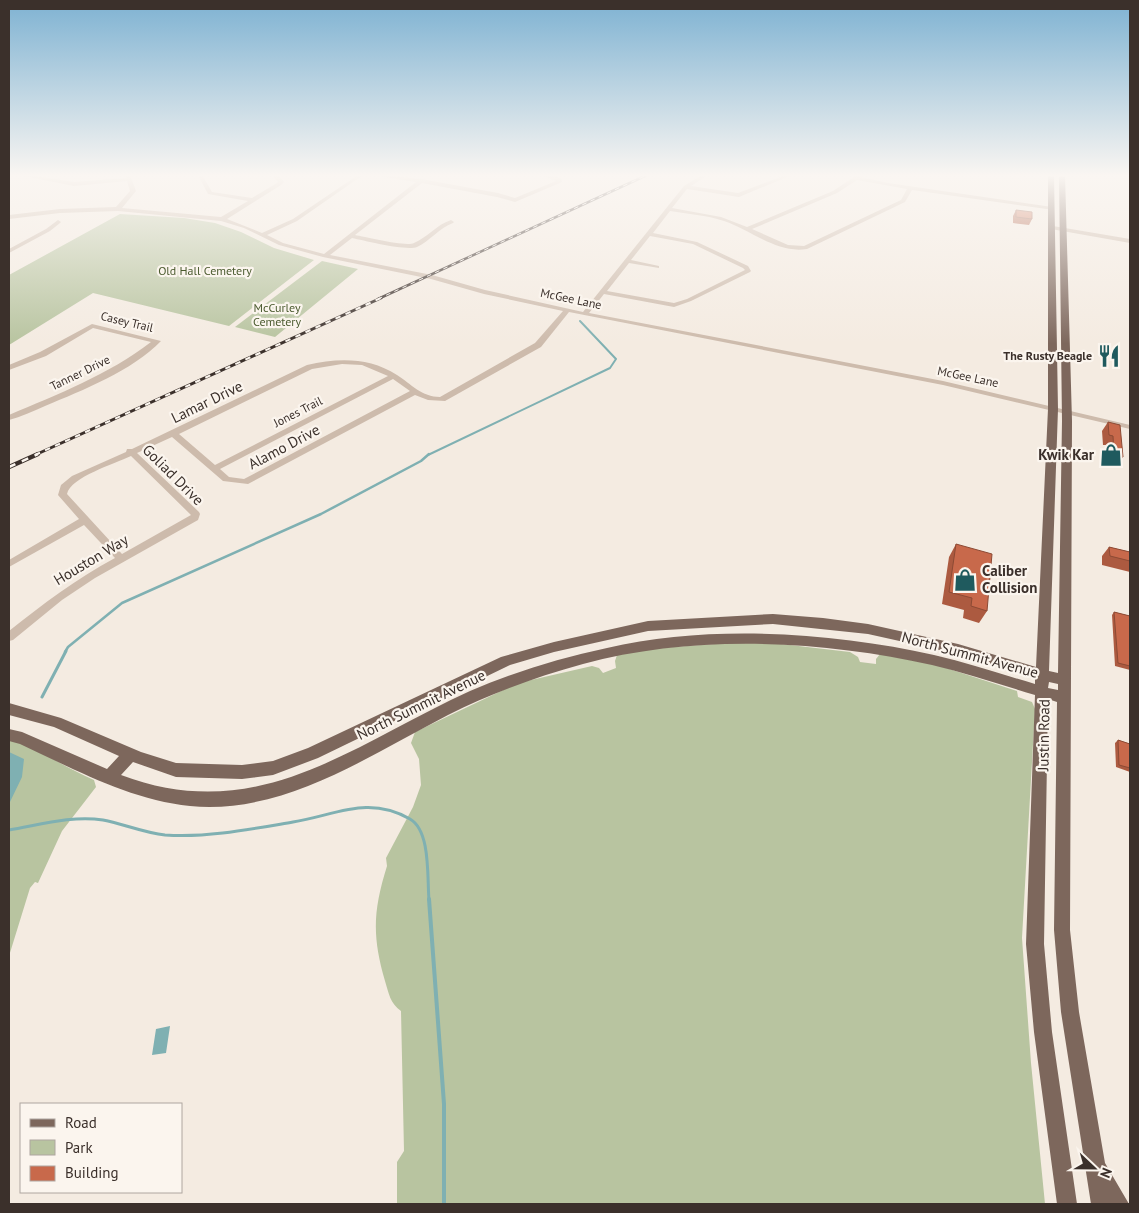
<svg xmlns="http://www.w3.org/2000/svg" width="1139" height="1213" font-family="'PT Sans',sans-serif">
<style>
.green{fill:#b8c4a0}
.water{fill:#7fb0b2}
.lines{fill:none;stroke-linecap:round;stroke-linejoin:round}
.stream-far3{stroke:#7fb0b2;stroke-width:2}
.stream-far2{stroke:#7fb0b2;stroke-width:2.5}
.stream-far1{stroke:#7fb0b2;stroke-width:3}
.stream{stroke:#7fb0b2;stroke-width:4}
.minor{fill:#cdbbac;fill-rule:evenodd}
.major{fill:#7d675c;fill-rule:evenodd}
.rail-far2-casing{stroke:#3b302b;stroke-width:2.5}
.rail-far1-casing{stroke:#3b302b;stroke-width:3}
.rail-casing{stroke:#3b302b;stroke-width:4.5}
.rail-far2{stroke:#fbf5ee;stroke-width:1;stroke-dasharray:4.5;stroke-linecap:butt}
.rail-far1{stroke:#fbf5ee;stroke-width:2;stroke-dasharray:5.5;stroke-linecap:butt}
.rail{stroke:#fbf5ee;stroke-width:2.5;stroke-dasharray:7;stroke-linecap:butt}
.wall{fill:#ac5a40}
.building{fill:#c8694b;stroke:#8c4a34}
.labels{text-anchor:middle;stroke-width:4.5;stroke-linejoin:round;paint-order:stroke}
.far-park-label{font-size:12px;fill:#4a5a2e;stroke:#fbf5ee}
.far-street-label{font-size:12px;fill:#3b302b;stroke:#fbf5ee}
.far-poi-label{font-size:12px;font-weight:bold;fill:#3b302b;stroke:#fbf5ee;text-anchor:end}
.street-label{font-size:15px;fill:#3b302b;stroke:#fbf5ee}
.poi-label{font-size:15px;font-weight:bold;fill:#3b302b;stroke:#fbf5ee;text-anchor:end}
</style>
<rect width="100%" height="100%" fill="#f4ebe1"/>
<!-- green -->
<path class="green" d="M120,214l64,4 31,5 26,9 33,16 40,12 -85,66 -136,-33 -84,52v-70z
M322,261l36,8 -83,68 -40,-10z
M756,641l94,11 8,5 2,5 16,2v-5l4,-5 57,11 80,26 1,6 14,5 3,7 -13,229 9,125 14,141h-648v-42l7,-11 -3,-140c-11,-8 -12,-17 -16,-30 -13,-45 -12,-70 2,-115l-1,-8 27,-51 8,-22 -2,-26 -8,-16 4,-11 103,-49 74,-17 7,2 4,5 13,-5 -1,-7 2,-6 29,-6z
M9,739c30,10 55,28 85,41l2,7 -34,44 -24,52 -3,-1 -5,6 -21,68z"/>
<!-- water -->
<path class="water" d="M9,752l15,7 -2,18 -13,27z
M170,1026l-4,27 -14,2 4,-26z"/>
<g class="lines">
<!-- stream-far3 -->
<path class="stream-far3" d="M428,455l182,-87 6,-9 -36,-38"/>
<!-- stream-far2 -->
<path class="stream-far2" d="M65,652l3,-5 54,-44 199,-89 100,-53 8,-7"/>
<!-- stream-far1 -->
<path class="stream-far1" d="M42,697l24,-46
M9,830c30,-5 63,-15 94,-10 21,4 41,13 62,15 42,3 87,-6 128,-13 43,-7 75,-27 117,-3 21,12 17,59 19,81"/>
<!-- stream -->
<path class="stream" d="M429,899l15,205v100"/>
<!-- minor -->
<path class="minor" d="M19,175h10l45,7 52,-4v-3h4l6,16 -14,17 99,9 27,-16 -40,-7 -10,-19h4l10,17 40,6 25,-15 1,-1 -6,-7h6l6,7 -3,3 -54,34 35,14 31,-14 65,-44h5l-66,46 -30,14 16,8 41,11 92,-72 -32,-5 -2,-2 39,4 77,14 17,5 41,-17 -15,-6h8l12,3 1,4 -47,20 -18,-5 -75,-14 -67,52c11,2 51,12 59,8 14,-6 22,-18 37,-23l3,2 -1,1c-14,5 -23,18 -36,24 -11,4 -51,-6 -65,-9l-22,17 102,20 53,15 98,22 101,-126 18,-11h6l-17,11 47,7 48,-18h6l-53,22 -52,-8 -15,19 49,9 26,10 86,-36 24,-16h5l-2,2 28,6 164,24 2,1v2l-142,-20 -7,12 -98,47c-30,5 -56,-19 -83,-28 -18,-6 -36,-7 -54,-10l-17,22 44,9 51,24 3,5 -1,1 -59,29 -17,6 -70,-13 -15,19 354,68 187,44v4l-187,-44 -374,-73 -28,35 -96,54 -17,-1 -13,-5 -167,89 -25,-3 -51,-44 -35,16 62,59 1,2 -2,6 -103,58 -33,22 -49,40 -4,1v-10c34,-27 67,-52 106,-73l-31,-33 -75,42v-7l70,-41 -21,-24 3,-10 11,-9 54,-24 1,-3h5l175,-84c31,-7 62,-8 90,10 14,9 25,22 43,22l95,-54 28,-32 -79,-17 -53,-15 -108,-22 -44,-12 -35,-17 -23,-7 -103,-10 -58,2 -51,6v-4l51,-6 56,-2 14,-16 -3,-10 -53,5zM857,180l50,9 -6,11 -97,46 -16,-1 -36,-16 85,-36zM650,236l43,8 50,24 2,2 -58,29 -13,4 -67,-12 22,-28 30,5v-2l-28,-6zM342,364l20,1 26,11 -173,89 -36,-31 133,-65zM393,379l17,12 -166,88 -15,-2 -9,-8zM131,456l60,59 -69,39 -55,-60c4,-17 47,-30 64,-38z
M58,220l3,2 -1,1 -10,8 -41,22v-4l37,-20z
M1053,226l77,13v4l-79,-14 -1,-1z
M92,324l69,17c-29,30 -78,49 -116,65 -12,5 -24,11 -36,14v-5c49,-21 99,-40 142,-73l-58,-14 -47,28 -37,14v-5l31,-13z"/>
<!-- major -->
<path class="major" d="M1048,175h6l4,234 -9,262 9,2 4,-252 -3,-246h6l7,246 -2,509 9,82 26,151 24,41h-38l-30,-192 -7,-82 3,-228 -9,-3 -4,245 8,88 25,172h-20l-23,-172 -8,-88 9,-249c-34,-10 -68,-22 -103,-30 -112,-25 -238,-31 -349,-1 -47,13 -92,29 -135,51 -80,41 -164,100 -258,91 -60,-6 -116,-37 -170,-62l-11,-3v-12l13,3 85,37 12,-13 -65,-29 -45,-12v-12l52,15 80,34 35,11 66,2 31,-4 35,-13 193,-91 53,-15 94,-21 125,-7 50,4 45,6 90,20 78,23 12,-258zM773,624l95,10 90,20 77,24v6c-34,-10 -67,-21 -101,-29 -101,-23 -226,-31 -327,-7 -47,10 -93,24 -137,43 -119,54 -211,136 -349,84l12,-13 43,15 66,2 31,-4 45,-17 192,-93 44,-13 94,-21zM1049,682l9,2v6l-10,-2z"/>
<defs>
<path id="rail-far2" d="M378,299l269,-124"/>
<path id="rail-far1" d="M35,455l346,-157"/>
<path id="rail" d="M9,467l29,-13"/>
</defs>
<!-- rail-far2 casing -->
<use href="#rail-far2" class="rail-far2-casing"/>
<!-- rail-far1 casing -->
<use href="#rail-far1" class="rail-far1-casing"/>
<!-- rail casing -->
<use href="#rail" class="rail-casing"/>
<!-- rail-far2 -->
<use href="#rail-far2" class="rail-far2"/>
<!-- rail-far1 -->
<use href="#rail-far1" class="rail-far1"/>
<!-- rail -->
<use href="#rail" class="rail"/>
</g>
<!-- wall -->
<path class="wall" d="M1016,210l16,9 -3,6 -16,-2v-7z
M1108,422l15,35 -7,9 -8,-2 -1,-19h-4l-1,-14z
M956,544l31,67 -8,12 -16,-5 1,-8 -22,-6 7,-47z
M1109,547l21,5v20l-28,-7v-9z
M1114,612l16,4v54l-15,-4 -3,-51z
M1118,740l12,4v28l-14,-5 -1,-24z"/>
<!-- building -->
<path class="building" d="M1016,210l16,2v7l-16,-2z
M1108,422l12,3 3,32 -9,-2 -1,-19 -4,-1z
M956,544l36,10 -5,57 -16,-5 1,-8 -23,-6z
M1109,547l21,5v9l-20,-5z
M1114,612l16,4v50l-12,-3z
M1118,740l12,4v24l-11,-3z"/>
<!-- sky -->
<linearGradient id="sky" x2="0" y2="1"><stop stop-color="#7eb2d2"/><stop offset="0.51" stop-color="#faf6f2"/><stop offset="1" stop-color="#faf6f2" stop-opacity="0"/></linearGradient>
<rect width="1139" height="344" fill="url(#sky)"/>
<!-- icons -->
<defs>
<symbol id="restaurant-bare" viewBox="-9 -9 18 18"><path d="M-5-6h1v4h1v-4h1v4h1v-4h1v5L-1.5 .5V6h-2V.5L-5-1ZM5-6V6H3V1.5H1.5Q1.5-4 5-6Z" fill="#1f5a5e" stroke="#fbf5ee" stroke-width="2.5" paint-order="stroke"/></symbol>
<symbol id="shop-bare" viewBox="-9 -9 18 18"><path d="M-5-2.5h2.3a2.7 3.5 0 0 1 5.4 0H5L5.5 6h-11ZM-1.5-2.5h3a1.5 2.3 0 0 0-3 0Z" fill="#1f5a5e" stroke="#fbf5ee" stroke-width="2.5" paint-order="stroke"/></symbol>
</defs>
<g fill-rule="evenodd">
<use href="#restaurant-bare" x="1093" y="340" width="32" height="32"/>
<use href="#shop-bare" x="1095" y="439" width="32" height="32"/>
<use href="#shop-bare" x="949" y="564" width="32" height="32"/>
</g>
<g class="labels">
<!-- far-park labels -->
<g class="far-park-label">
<text x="205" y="275">Old Hall Cemetery</text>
<text x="277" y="312">McCurley<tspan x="277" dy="14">Cemetery</tspan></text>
</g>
<!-- far-street labels -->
<g class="far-street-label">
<text transform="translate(571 299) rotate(12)" y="4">McGee Lane</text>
<text transform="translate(127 322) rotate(13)" y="4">Casey Trail</text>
<text transform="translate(80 373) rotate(-26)" y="4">Tanner Drive</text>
<text transform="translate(968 377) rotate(12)" y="4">McGee Lane</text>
<text transform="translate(298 412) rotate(-27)" y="4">Jones Trail</text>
</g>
<!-- far-poi labels -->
<g class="far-poi-label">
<text x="1092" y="360">The Rusty Beagle</text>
</g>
<!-- street labels -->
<g class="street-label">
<text transform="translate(207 402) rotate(-26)" y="5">Lamar Drive</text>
<text transform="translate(284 447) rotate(-28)" y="5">Alamo Drive</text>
<text transform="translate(173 475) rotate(45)" y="5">Goliad Drive</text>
<text transform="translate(91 560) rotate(-31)" y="5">Houston Way</text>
<text transform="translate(970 655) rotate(15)" y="5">North Summit Avenue</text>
<text transform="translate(421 705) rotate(-26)" y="5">North Summit Avenue</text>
<text transform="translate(1044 735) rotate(-89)" y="5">Justin Road</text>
</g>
<!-- poi labels -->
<g class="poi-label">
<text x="1094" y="460">Kwik Kar</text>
<text x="982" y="576" text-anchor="start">Caliber<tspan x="982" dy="17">Collision</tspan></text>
</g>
</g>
<!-- border -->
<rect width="1139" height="1213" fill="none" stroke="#3b302b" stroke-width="20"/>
<!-- legend -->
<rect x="20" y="1103" width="162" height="90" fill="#fbf5ee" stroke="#aea6a0"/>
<rect x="30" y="1119" width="25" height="8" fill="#7d675c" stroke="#aea6a0"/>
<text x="65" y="1128" font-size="15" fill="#3b302b">Road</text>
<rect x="30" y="1140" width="25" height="15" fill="#b8c4a0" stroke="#aea6a0"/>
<text x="65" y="1153" font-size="15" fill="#3b302b">Park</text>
<rect x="30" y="1166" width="25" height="15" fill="#c8694b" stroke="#aea6a0"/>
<text x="65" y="1178" font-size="15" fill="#3b302b">Building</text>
<!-- north arrow -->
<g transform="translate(1094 1168) rotate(112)" stroke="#fbf5ee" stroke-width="4" paint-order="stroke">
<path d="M0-4L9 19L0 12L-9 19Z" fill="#3b302b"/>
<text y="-8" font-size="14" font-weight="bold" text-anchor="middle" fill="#3b302b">N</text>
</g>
</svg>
